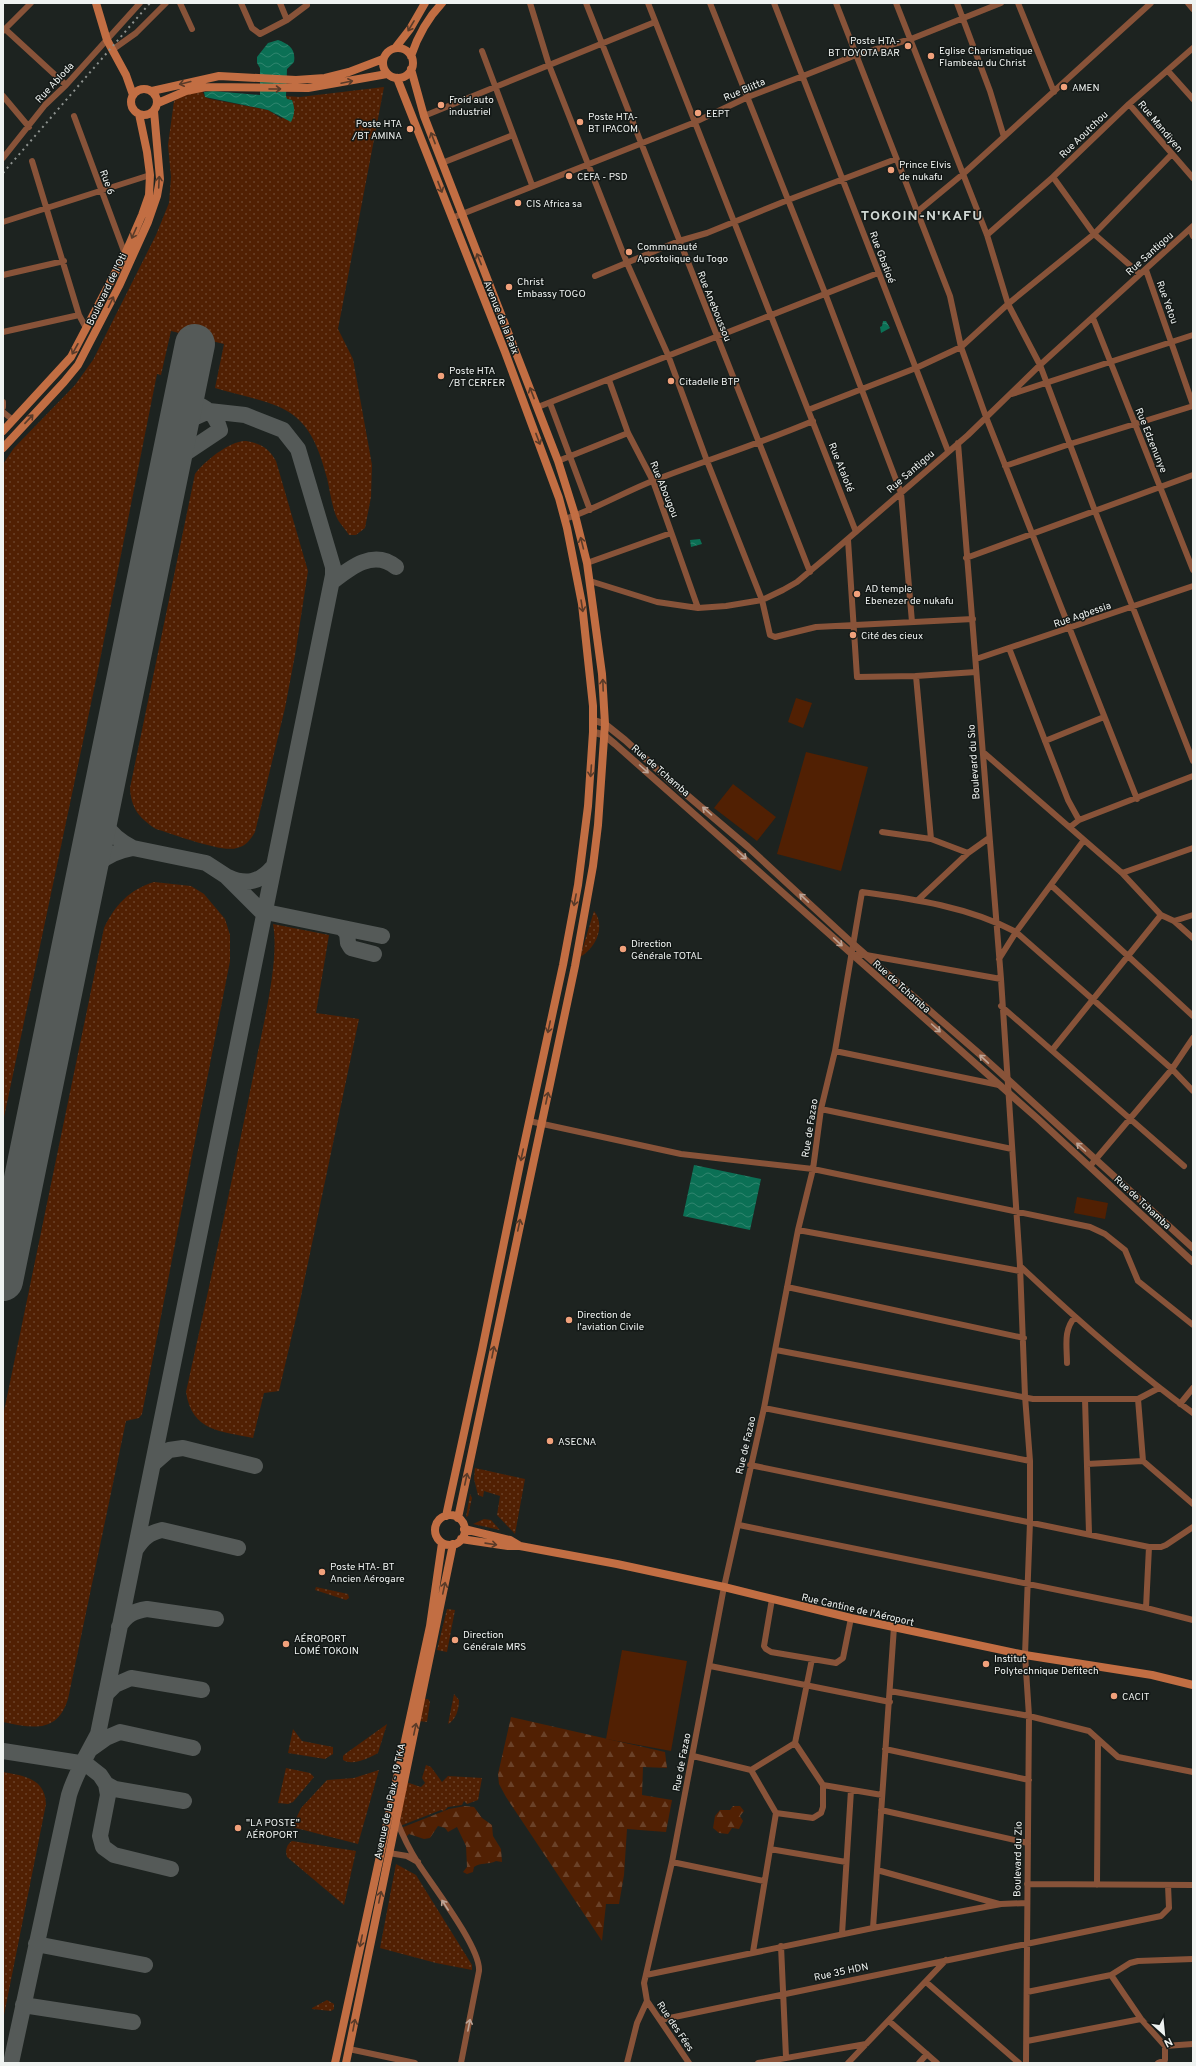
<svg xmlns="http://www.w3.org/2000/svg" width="1196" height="2066" font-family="Overpass,sans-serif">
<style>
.grass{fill:url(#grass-dots)}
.forest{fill:url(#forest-firs)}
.park{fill:#512003}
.water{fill:url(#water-waves)}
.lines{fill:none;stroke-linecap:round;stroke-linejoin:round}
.taxiway{stroke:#555a58;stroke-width:16}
.runway{stroke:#555a58;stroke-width:40}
.minor{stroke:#885339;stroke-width:6}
.tertiary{stroke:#885339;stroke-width:7}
.secondary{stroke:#c26e43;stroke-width:8}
.rail{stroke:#8d928f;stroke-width:2;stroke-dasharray:2 4;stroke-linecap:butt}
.oneway{stroke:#5a3b29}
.oneway2{stroke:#bca395}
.poi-dot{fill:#f1a17b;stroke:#141917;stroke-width:1.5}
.labels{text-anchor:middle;stroke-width:3;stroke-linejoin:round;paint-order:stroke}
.poi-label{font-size:10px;fill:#eff3f1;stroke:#141917;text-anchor:start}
.street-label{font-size:10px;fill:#eff3f1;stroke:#141917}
.district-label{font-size:14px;font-weight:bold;letter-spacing:1px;fill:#cfd7d3;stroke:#141917}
</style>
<defs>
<pattern id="grass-dots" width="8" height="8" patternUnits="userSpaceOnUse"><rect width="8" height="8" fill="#512003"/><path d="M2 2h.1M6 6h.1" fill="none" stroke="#6a4128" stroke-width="1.8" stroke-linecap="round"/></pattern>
<pattern id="forest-firs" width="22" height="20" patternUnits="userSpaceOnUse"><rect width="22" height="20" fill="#512003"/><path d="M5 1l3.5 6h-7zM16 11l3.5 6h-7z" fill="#6a4128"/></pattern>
<pattern id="water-waves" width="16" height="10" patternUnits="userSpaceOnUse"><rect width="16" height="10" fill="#0b7055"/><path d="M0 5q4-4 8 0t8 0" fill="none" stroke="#2f856e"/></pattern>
</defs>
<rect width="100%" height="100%" fill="#1d2320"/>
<!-- grass -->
<path class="grass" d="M384,87l-46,242 15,30 19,106 -1,32 -6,31 -9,7h-7c-3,-5 -8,-10 -11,-15 -6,-11 -8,-29 -11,-42 -19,-75 -45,-71 -112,-90l9,-44 -53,-13 -10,44 -4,-1 -60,301 -94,447v-658l11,-16 61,-63 18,-25 63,-125 13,-32 2,-26 -3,-32 6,-44 13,-7 15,-3 3,6 5,2 58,11 14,9 4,-23 14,1z
M246,441c14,2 23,7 30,20l32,110 -13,84 -10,53 -30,124c-4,7 -9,14 -18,16 -15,5 -64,-14 -81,-19 -17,-11 -25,-21 -26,-41l65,-314c8,-12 36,-34 51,-33z
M154,882l37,4 13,8 21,25 5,16v26l-88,453 -3,4 -13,3 -58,278c-11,35 -36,29 -65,23v-306l101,-488c11,-23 25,-38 50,-46z
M594,911c12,15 2,37 -14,46z
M273,924l56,11 -13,78 43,6 -59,282 -21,90 -15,2 -11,45c-32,-7 -61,-6 -67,-46 24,-108 47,-216 69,-325 7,-38 25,-106 18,-143z
M475,1468l50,11 -10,55 -18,-19 3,-19 -16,-5 -1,6 -5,-2 -4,-16z
M470,1494l2,4 -4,18 -2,1z
M484,1519l7,1 9,10 -27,-6z
M316,1587l32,7 1,4 -3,2 -31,-10z
M447,1609l8,1 -8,42 -10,-2z
M454,1694l5,6c0,9 -3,20 -11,24z
M425,1699h3l2,3 -3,20 -8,-1z
M387,1724l-9,29c-9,5 -25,13 -35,7v-4l2,-2z
M293,1729l9,12 31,6v7l-8,5 -37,-6z
M426,1765l5,2 11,15 6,-6 34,2 -4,22 -11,4 -3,-3 -2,4 -14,2 -4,4 -3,-1 -41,16 -3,-6 9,-38 15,5 4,-4 -3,-5z
M286,1768l24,5 4,4 -21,25 -5,2 -10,-1z
M379,1770l-21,74 -66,-17 9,-19 26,-28 27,-2z
M3,1772c21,4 42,6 43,32l-43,216z
M292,1841l64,10 -12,54 -57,-48c-2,-6 -1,-12 5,-16z
M396,1864l20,11 56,90v5l-36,-7 -56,-15z
M327,2000l7,4v5l-3,2 -19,-2v-1z"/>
<!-- forest -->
<path class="forest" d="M511,1717l154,35 2,16 -24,-1 -1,28 30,5 -6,32 -39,-3 -3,46 -5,29h-13l-4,37 -96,-144 -7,-13 -1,-10z
M465,1806l9,1 8,11 10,7 1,11 8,13 1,13 -6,-1c-8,4 -15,1 -22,6l-1,5 -6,2 -4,-2 4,-5 -1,-21 -9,-19 -9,5 -3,-4 -7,-2 -8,12 -6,1 -15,-5 -3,3 -5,-9 48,-19z
M733,1806h7l4,5 -4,5 3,5 -4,8 -7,-1 -4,6 -9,-1 -6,-5 2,-12 5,-6h10z"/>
<!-- park -->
<path class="park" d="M796,698l16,5 -9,25 -15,-6z
M806,752l62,15 -27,104 -64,-17z
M733,784l43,33 -19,24 -43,-33z
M1077,1197l31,6 -3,16 -31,-6z
M622,1650l65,11 -16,90 -65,-12z"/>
<!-- water -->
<path class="water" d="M278,40c11,4 18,9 16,22l-7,7 -1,27 1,3 5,1c3,8 3,14 -1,22l-23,-12 -63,-13 -1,-5 9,-1 47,4v-27l-3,-5v-6l11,-14z
M883,321h3l4,7 -9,5 -1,-6 2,-1z
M700,539l2,5 -11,3 -1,-7z
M694,1165l67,14 -11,51 -67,-14z"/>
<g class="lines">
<!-- taxiway -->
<path class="taxiway" d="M167,476l11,-18 42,-28c-4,-17 -21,-32 -38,-23
M332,582c19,-15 42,-33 64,-15
M133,848l73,15 20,13 35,35 121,25
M228,877c17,8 31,6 44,-9
M82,899c7,-31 19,-45 51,-51 -29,-15 -33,-29 -30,-60
M342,928l5,5 1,10 3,5 23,6
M153,1464l16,-14 14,-2 72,18
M136,1549c7,-11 13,-16 26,-19l76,18
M119,1627c7,-12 15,-16 28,-18l69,10
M106,1694l9,-9 16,-7 71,12
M92,1748l14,-10 14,-6 73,16
M3,1751l83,13 14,11 6,9 2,11 -8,41 3,11 11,8 57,14
M106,1784l9,5 69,12
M36,1944l109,21
M23,2005l110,17
M11,2063l58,-268c7,-23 18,-40 29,-61l235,-1159v-8l-35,-118 -15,-19 -38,-15 -36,-4 -22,10 -13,22"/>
<!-- runway -->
<path class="runway" d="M3,1281l192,-937"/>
<!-- minor -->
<path class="minor" d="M180,3l12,26
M241,3l11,25 8,6 27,-14 20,-15 -1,-2
M280,3l7,17
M530,3l19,62 78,198 41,92 39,106 55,139 8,35 5,2 41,-10 157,-8
M586,3l224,569
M648,3l208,529
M710,3l115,290 76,200 11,129
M774,3l174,448
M836,3l114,293 11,51 25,70 151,382
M896,3l91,232 21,69 32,61 55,146 98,250
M957,3l33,88 14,46
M1018,3l36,89
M1188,3l5,6
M5,29l61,56
M3,31l28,-28
M112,50l24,-17 30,-30
M482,51l50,134
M1168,71l25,28
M3,96l26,31
M1129,104l64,74
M74,116l51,138
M424,116l231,-94
M3,158l42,-53 21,-20 74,-82
M32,161l47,154 7,13
M442,163l71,-28
M1053,177l41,57 46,40
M917,212l46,-38 188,-171
M452,218l241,-95 55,-26 55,-21 53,-21 55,-16 90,-36
M3,222l147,-47
M1190,229l3,7
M987,235l66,-58 76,-73 64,-56
M1146,270l47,135
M3,275l61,-14
M595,276l84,-35 28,-8 81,-33 108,-41
M1093,318l100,252
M3,332l76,-17
M609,380l19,53 25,48 45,127
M1012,394l181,-59
M3,402v5
M550,403l40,107
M538,407l340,-134
M808,410l108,-42 45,-21 47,-43 86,-70 77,-79
M3,412l10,8
M958,443l43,536 19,287 5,130 5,65v61l-5,133 4,61 -3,347
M558,461l70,-28
M1005,466l65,-22 123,-38
M565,519c31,-10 59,-27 90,-39 52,-20 106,-37 158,-59
M848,540l9,137 59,-1 60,-4
M966,558l227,-83
M587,563l84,-30
M590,581l67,21 41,6 28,-2 36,-6 21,-10 14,-8 31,-26 140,-121 72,-70 153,-139
M1009,648l59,152 11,20
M976,659l217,-73
M916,676l15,163
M1045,741l59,-24
M983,752l139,121 39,42 13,6 19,17
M1070,827l9,-7 114,-44
M882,832l49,7 37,14
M1122,873l71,-25
M1052,886l141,130
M918,900l50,-47 21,-15
M1174,921l19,-6
M853,955h13l135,24
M999,959l17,-27 68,-92
M1001,1006l183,160
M1053,1049l108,-134
M835,1051l164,34
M821,1109l191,40
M529,1121l152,33 132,15 277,58 15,7 20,16 13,31 55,44
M1090,1166l82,-97 21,-31
M798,1230l222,41
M1020,1266c55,52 111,102 173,147
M787,1287l237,51
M776,1350l257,49h105l21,-11
M1067,1363c0,-16 -4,-33 8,-46
M1085,1399l4,134
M1138,1399l5,62
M1180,1404l13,-16
M764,1408l266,53
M1087,1464l56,-3 50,43
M750,1465l399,82h12l5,-2 27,-18
M739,1525l407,83 47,12
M772,1599l-8,47 2,3 5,3 65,11 7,-5 8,-40
M1146,1608l3,-61
M710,1666l180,36
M890,1691l139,25 60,15 29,26 75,15
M885,1749l144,31
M693,1756l58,14 44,-27
M751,1770l25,43 -23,139
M823,1785l59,10
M881,1810l147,33
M776,1813l37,5 8,-5 2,-6v-22l-28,-42 17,-84
M396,1819c6,15 13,30 22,44 14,22 63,85 61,108l-18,92
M770,1849l76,13
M389,1853l18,3 11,6
M672,1862l92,19
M877,1870l122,34
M1027,1884l166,1
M1097,1885l1,-145
M873,1928l21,-301
M842,1934l9,-144
M781,1946l5,111
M646,1975l227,-47 128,-24 26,-1
M1111,1975l30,44 24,27 28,-2
M926,1982l93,81
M1027,1992l84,-17 19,-12 8,-2 55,-2
M660,2020l501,-104 8,-8 -1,-23
M889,2021l48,42
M1027,2041l114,-22
M349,2049l66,14
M627,2063l10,-40 10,-22
M689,2063l-42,-62 -3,-18 28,-121 52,-275 40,-179 34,-178 15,-61 8,-60 14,-58 27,-159c52,7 107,15 154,40l156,137 21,22
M758,2063l108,-19
M848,2063l98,-103
M919,2063l8,-9
M1158,2063l7,-3v-14"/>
<!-- tertiary -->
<path class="tertiary" d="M593,720l12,4 20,16 43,39 80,68 105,97 130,113 210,191
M593,732l11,3 11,9 423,375 155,143"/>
<!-- secondary -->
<path class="secondary" d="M96,3l11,37 19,35 7,20
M396,47l14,-18 15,-26
M383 63a15 15 0 1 1 30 0a15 15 0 1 1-30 0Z
M411,56c7,-21 16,-37 31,-53
M411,69l13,47 134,345 17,54 12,48 15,111 3,50 -7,101 -5,41 -18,100 -117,552
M397,78l108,274 54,146 8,30 15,76 11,102v26l-5,74 -10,79 -15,80 -42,194 -39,191 -36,166
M131 102a13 13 0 1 1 26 0a13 13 0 1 1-26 0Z
M152,91l67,-15 77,4 29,-2 24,-6 34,-13
M158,103l28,-12 20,-4 102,1 79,-14
M3,431l68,-74 54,-103 17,-39 7,-20 1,-20 -3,-23 -8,-38
M3,448l61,-66 14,-17 41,-79 29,-64 9,-26 3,-17 -6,-68
M435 1530a15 15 0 1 1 30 0a15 15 0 1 1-30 0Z
M464,1529l46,11 10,6
M461,1539l47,7h12l97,18 107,23 127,31 174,37 127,20 41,10
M335,2063l95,-437 12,-83
M346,2063l107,-519"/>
<!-- rail -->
<path class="rail" d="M3,173l147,-170"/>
</g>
<!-- one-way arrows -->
<defs><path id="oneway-shaft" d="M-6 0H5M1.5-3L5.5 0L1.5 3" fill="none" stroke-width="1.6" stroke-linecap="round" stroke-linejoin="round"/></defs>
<g class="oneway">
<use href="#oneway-shaft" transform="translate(411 26) rotate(121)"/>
<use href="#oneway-shaft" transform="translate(347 82) rotate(-12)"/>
<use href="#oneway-shaft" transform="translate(185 83) rotate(166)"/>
<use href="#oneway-shaft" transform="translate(275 89)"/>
<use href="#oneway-shaft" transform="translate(433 138) rotate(-111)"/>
<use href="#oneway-shaft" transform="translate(159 182) rotate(-87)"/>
<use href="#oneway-shaft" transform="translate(440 187) rotate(69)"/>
<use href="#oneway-shaft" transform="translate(134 233) rotate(114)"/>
<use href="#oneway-shaft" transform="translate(479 259) rotate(-112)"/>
<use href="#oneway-shaft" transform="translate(111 302) rotate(-64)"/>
<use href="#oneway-shaft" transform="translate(75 349) rotate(119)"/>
<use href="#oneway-shaft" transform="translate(532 393) rotate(-111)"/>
<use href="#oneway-shaft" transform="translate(29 419) rotate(-47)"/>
<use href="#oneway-shaft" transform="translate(538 439) rotate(69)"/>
<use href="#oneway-shaft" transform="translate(582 543) rotate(-104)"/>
<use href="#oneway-shaft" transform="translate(582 606) rotate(81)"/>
<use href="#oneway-shaft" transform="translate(603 685) rotate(-92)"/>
<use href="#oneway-shaft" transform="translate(591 771) rotate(94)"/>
<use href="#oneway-shaft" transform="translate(575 900) rotate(101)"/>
<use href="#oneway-shaft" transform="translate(549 1027) rotate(102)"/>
<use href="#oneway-shaft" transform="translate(547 1098) rotate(-78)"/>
<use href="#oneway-shaft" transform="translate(522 1155) rotate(102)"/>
<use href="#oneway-shaft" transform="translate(519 1225) rotate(-78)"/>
<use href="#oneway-shaft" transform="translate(493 1352) rotate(-79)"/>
<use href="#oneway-shaft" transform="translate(466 1479) rotate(-78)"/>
<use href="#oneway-shaft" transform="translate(491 1544) rotate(8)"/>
<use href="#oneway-shaft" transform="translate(444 1588) rotate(-78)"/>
<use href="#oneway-shaft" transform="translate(415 1729) rotate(-78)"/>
<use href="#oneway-shaft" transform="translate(380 1897) rotate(-78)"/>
<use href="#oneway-shaft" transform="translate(361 1941) rotate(102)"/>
<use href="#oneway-shaft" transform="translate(354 2025) rotate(-79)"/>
</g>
<g class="oneway2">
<use href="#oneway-shaft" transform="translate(644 769) rotate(42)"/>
<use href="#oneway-shaft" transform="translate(707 811) rotate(-139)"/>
<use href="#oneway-shaft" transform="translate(742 855) rotate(42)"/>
<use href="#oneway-shaft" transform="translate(804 898) rotate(-137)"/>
<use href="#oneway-shaft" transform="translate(838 942) rotate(43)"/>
<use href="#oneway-shaft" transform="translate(936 1028) rotate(42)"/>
<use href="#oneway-shaft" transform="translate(984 1059) rotate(-137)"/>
<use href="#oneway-shaft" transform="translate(1081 1147) rotate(-138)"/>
<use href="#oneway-shaft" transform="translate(445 1905) rotate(-123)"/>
<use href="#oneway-shaft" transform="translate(469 2025) rotate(-79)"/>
</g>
<!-- markers -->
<g class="poi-dot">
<circle cx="908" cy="46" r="4"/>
<circle cx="931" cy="56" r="4"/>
<circle cx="1064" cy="87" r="4"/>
<circle cx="441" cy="105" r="4"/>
<circle cx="698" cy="113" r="4"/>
<circle cx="580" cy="122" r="4"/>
<circle cx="410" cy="129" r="4"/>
<circle cx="891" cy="170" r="4"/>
<circle cx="569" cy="176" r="4"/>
<circle cx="518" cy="203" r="4"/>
<circle cx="629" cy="252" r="4"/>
<circle cx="509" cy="287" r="4"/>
<circle cx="441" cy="376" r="4"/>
<circle cx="671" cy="381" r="4"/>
<circle cx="857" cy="594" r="4"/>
<circle cx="853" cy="635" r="4"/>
<circle cx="623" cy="949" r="4"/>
<circle cx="569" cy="1320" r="4"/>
<circle cx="550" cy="1441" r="4"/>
<circle cx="322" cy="1572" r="4"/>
<circle cx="455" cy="1640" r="4"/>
<circle cx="286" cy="1644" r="4"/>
<circle cx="986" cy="1664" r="4"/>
<circle cx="1114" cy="1696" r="4"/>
<circle cx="238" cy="1828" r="4"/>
</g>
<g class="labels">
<!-- poi labels -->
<g class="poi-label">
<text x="900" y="44" text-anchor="end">Poste HTA-<tspan x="900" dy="12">BT TOYOTA BAR</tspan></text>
<text x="939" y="54">Eglise Charismatique<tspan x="939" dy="12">Flambeau du Christ</tspan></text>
<text x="1072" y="91">AMEN</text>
<text x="449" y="103">Froid auto<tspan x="449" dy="12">industriel</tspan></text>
<text x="706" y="117">EEPT</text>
<text x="588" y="120">Poste HTA-<tspan x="588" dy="12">BT IPACOM</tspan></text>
<text x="402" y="127" text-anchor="end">Poste HTA<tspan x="402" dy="12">/BT AMINA</tspan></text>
<text x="899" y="168">Prince Elvis<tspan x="899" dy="12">de nukafu</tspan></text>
<text x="577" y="180">CEFA - PSD</text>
<text x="526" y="207">CIS Africa sa</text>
<text x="637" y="250">Communauté<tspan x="637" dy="12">Apostolique du Togo</tspan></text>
<text x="517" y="285">Christ<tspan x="517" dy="12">Embassy TOGO</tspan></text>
<text x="449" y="374">Poste HTA<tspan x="449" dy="12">/BT CERFER</tspan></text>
<text x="679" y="385">Citadelle BTP</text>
<text x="865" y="592">AD temple<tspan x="865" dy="12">Ebenezer de nukafu</tspan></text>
<text x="861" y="639">Cité des cieux</text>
<text x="631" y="947">Direction<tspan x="631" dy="12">Générale TOTAL</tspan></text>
<text x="577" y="1318">Direction de<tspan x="577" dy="12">l'aviation Civile</tspan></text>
<text x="558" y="1445">ASECNA</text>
<text x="330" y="1570">Poste HTA- BT<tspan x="330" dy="12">Ancien Aérogare</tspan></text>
<text x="463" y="1638">Direction<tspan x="463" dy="12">Générale MRS</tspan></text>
<text x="294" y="1642">AÉROPORT<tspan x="294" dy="12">LOMÉ TOKOIN</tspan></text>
<text x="994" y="1662">Institut<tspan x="994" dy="12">Polytechnique Defitech</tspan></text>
<text x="1122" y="1700">CACIT</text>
<text x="246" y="1826">"LA POSTE"<tspan x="246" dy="12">AÉROPORT</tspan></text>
</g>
<!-- street labels -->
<g class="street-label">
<text transform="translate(54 82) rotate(-47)" y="4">Rue Abloda</text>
<text transform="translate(744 89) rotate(-23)" y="4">Rue Blitta</text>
<text transform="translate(1161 126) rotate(50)" y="4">Rue Mandiyen</text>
<text transform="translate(1083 134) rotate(-44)" y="4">Rue Aoutchou</text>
<text transform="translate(108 182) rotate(70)" y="4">Rue 6</text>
<text transform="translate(1149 253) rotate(-42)" y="4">Rue Santigou</text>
<text transform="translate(883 257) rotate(69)" y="4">Rue Gbatioé</text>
<text transform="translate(106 289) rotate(-64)" y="4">Boulevard de l'Oti</text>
<text transform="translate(1168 302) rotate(70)" y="4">Rue Yetou</text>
<text transform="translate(715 306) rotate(68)" y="4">Rue Aneboussou</text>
<text transform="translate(502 317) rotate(68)" y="4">Avenue de la Paix</text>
<text transform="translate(1152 440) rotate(68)" y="4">Rue Edzenunye</text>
<text transform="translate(842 467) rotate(68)" y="4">Rue Ataloté</text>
<text transform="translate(910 471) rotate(-41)" y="4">Rue Santigou</text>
<text transform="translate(665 489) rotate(68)" y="4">Rue Abougou</text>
<text transform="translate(1082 614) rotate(-19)" y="4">Rue Agbessia</text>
<text transform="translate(973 762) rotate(-94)" y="4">Boulevard du Sio</text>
<text transform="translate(661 770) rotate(41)" y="4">Rue de Tchamba</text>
<text transform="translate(902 986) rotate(42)" y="4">Rue de Tchamba</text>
<text transform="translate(809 1128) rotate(-81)" y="4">Rue de Fazao</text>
<text transform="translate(1143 1202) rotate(43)" y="4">Rue de Tchamba</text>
<text transform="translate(745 1445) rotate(-77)" y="4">Rue de Fazao</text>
<text transform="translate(858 1609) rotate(13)" y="4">Rue Cantine de l'Aéroport</text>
<text transform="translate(681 1762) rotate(-79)" y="4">Rue de Fazao</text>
<text transform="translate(389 1801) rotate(-78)" y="4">Avenue de la Paix - 19 TKA</text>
<text transform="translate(1017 1859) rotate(-89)" y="4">Boulevard du Zio</text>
<text transform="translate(841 1971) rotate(-12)" y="4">Rue 35 HDN</text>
<text transform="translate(676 2026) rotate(56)" y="4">Rue des Fées</text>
</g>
<!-- district labels -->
<g class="district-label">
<text x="922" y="220">TOKOIN-N'KAFU</text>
</g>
</g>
<!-- border -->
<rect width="1196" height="2066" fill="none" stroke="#eff3f1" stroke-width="8"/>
<!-- north arrow -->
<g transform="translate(1164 2034) rotate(153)" stroke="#141917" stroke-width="3" paint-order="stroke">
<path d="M0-3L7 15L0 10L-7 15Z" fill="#eff3f1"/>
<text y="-6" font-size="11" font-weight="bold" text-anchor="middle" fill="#eff3f1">N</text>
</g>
</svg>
